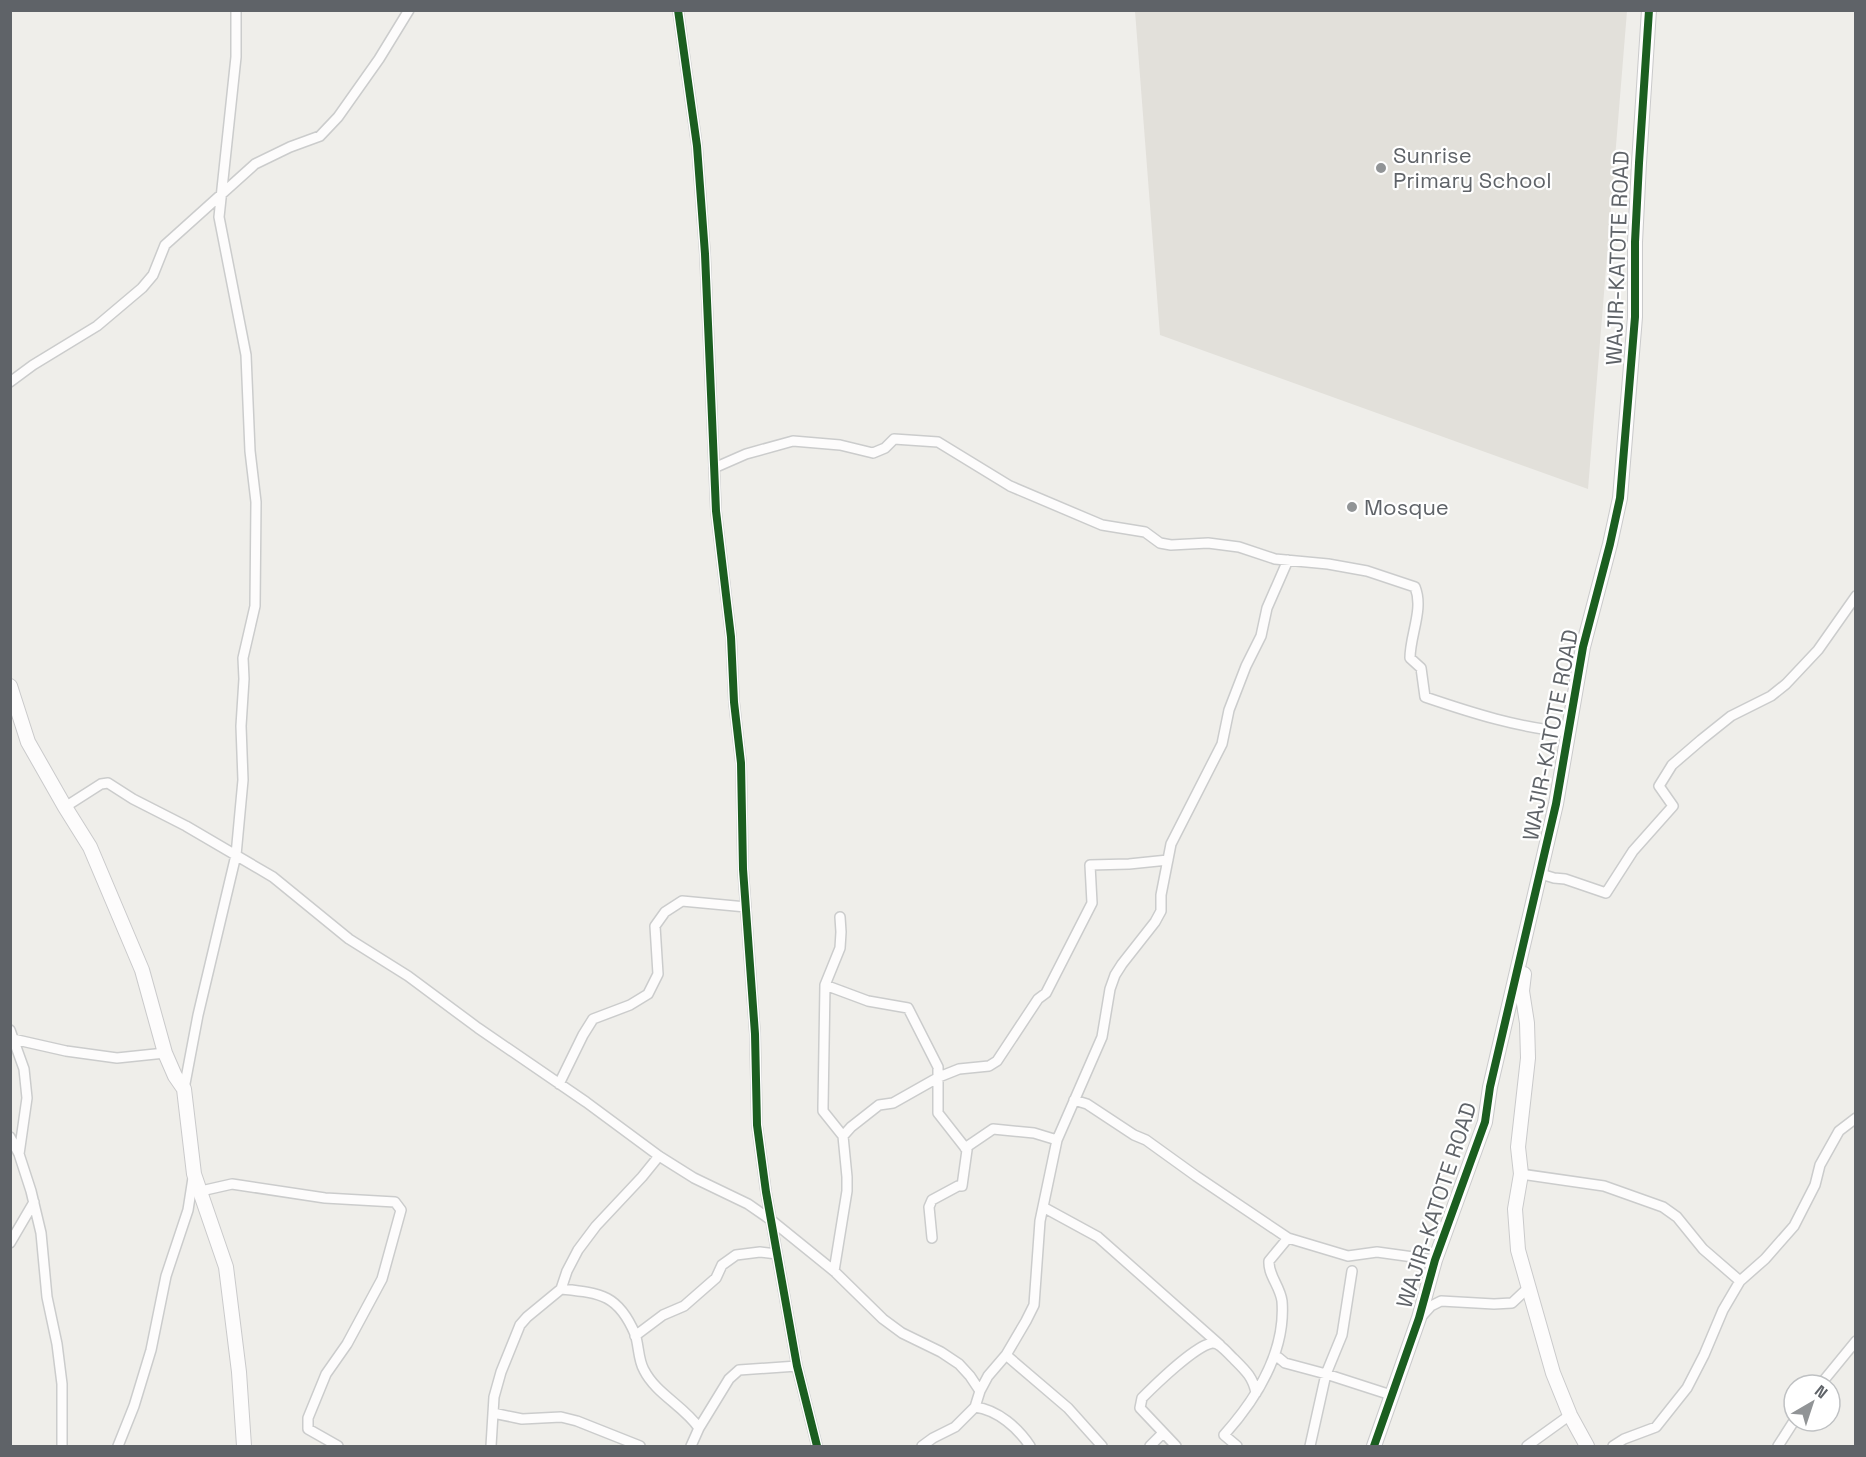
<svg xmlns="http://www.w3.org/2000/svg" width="1866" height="1457" font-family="'Space Grotesk',sans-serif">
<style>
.education{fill:#e2e0da}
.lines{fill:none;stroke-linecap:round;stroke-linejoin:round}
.street-casing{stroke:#cbcccc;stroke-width:12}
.secondary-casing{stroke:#cacacb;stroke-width:16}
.street{stroke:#fdfcfc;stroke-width:9}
.secondary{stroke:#fdfcfc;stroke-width:14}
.cycleway-casing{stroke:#fff;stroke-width:11}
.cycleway{stroke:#1b5e20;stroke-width:8}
.poi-dot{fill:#919496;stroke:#fff;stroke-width:2}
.labels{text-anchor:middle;stroke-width:4.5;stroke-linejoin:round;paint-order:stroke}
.poi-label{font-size:22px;fill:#5f6368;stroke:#fff;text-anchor:start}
.street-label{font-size:22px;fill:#5f6368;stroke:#fff}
</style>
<rect width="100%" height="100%" fill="#efeeea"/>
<!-- education -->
<path class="education" d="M1135,11h492l-39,478 -428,-154z"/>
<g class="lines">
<defs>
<path id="street" d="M678,10l19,136 8,108 11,257 15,126 3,65 7,61 2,106 12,165 2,91 9,67 31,174 20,80
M10,382l23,-17 64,-39 45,-38 11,-13 12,-30 90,-81 35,-17 30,-11 18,-19 41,-58 30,-49
M714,468l32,-14 47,-13 47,4 33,8 12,-5 9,-9 44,3 72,44 92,39 43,7 15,11 11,2 37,-2 31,4 36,12 53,5 39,7 48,16c9,22 -5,48 -5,71l11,10 4,29c47,16 94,31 143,35
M65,807l36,-23 7,-1 25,16 53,27 87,51 76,62 59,37 70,52 108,74 73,54 35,22 54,26 23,16 63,51 49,48 19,14 39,19 18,12 11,12 10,15 -5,16c23,3 43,21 55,39
M1541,874l13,4 11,1 41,14 27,-42 40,-45 -14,-20 13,-21 29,-25 30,-24 40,-20 15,-12 32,-34 38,-54
M825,985l43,16 40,7 30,59v46l29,37 -5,36h-4l-26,14 -3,7 3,31
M10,1030l14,39 3,29 -8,56 12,37 10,42 6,64 10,47 5,40v62
M13,1039l53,12 51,7 48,-5
M559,1084l24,-49 10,-16 37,-14 18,-11 10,-20 -3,-48 10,-14 17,-11 64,6
M184,1089l14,-74 38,-160 7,-75 -2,-54 3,-47 -1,-21 12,-52 1,-104 -6,-51 -4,-96 -27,-138 17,-160v-47
M1074,1100l13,4 47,31 12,5 50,36 92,62 60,18 29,-4 58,8
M843,1136l8,-9 28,-22 14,-2 46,-26 20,-8 30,-3 8,-5 41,-62 8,-6 46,-90 -2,-38 39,-1 39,-4
M10,1137l9,17
M965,1148l28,-19 41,4 23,7
M1521,1174l83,12 59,21 14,10 26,32 37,32
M201,1191l31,-7 93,14 70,4 6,8 -19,69 -35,65 -21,30 -18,44v11l30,17
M1043,1207l55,30 122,108
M10,1243l24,-41
M834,1271l13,-80v-14l-4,-41 -20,-25v-4l2,-122 15,-37 1,-16 -1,-15
M561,1289c39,4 57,5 74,45 4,11 3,26 9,36 12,24 40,36 55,58
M1421,1317l10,-11 10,-5 53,3 18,-1 17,-16
M635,1336l28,-21 21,-9 32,-28 6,-13 14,-10 24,-3 17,2
M1006,1355l20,-34 8,-16 6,-84 17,-81 45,-103 8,-48 5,-14 7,-11 33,-42 6,-11v-16l10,-51 51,-100 7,-34 17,-44 15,-30 6,-28 21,-48
M1274,1357l5,1 6,5 41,11 65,21
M1820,1385l36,-44
M980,1391l8,-15 18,-21 62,53 34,38
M493,1413l29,6 39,-2 16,4 63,25
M118,1446l16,-40 17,-56 15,-74 22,-66 5,-32
M491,1446l3,-49 7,-25 19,-47 7,-8 34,-28 6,-18 11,-21 18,-24 46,-49 17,-21
M691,1446l8,-18 30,-49 10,-9 58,-4
M922,1446l11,-8 22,-11 20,-20
M1150,1446l12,-12
M1176,1446l-36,-38 2,-10c13,-13 53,-52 70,-55 8,-1 16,11 22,16 11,11 19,18 22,34
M1237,1446l-13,-11c33,-37 62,-83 58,-134 -2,-15 -14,-26 -13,-40l19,-23
M1310,1446l16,-72 16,-39 10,-64
M1527,1446l43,-31
M1613,1446l11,-7 32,-12 31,-39 17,-33 19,-45 17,-29 25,-22 29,-33 21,-41 5,-20 19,-34 17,-13
M1778,1446l16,-25"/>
<path id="secondary" d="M10,686l18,56 37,65 25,40 52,123 23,83 10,23 9,13 10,85 32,93 13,105 5,74
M1524,974l-2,17 5,32 1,35 -10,89 3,27 -6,35 3,41 35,123 17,42 17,31
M1374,1446l45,-128 16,-58 50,-138 5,-35 66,-283 27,-157 27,-103 10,-46 15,-181v-75l4,-79 10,-153"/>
</defs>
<!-- street casing -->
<use href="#street" class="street-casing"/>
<!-- secondary casing -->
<use href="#secondary" class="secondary-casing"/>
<!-- street -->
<use href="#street" class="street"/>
<!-- secondary -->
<use href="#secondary" class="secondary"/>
<defs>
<path id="cycleway" d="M678,10l19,136 8,108 11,257 15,126 3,65 7,61 2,106 12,165 2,91 9,67 31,174 20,80
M1374,1446l45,-128 16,-58 50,-138 5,-35 66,-283 27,-157 27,-103 10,-46 15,-181v-75l4,-79 10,-153"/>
</defs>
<!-- cycleway casing -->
<use href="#cycleway" class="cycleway-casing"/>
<!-- cycleway -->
<use href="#cycleway" class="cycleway"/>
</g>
<!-- markers -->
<g class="poi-dot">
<circle cx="1381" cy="168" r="6"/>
<circle cx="1352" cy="507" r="6"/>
</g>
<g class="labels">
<!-- poi labels -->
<g class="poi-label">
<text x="1393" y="163">Sunrise<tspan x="1393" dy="25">Primary School</tspan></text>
<text x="1364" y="515">Mosque</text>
</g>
<!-- street labels -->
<g class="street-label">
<text transform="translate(1617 258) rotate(-88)" y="8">WAJIR-KATOTE ROAD</text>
<text transform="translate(1550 735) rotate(-79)" y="8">WAJIR-KATOTE ROAD</text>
<text transform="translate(1436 1205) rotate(-72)" y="8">WAJIR-KATOTE ROAD</text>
</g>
</g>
<!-- border -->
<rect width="1866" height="1457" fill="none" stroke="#5f6368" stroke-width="24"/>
<!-- north arrow -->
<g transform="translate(1812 1403) rotate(39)"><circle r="28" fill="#ffffff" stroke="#bfc1c3" stroke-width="1.5"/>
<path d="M0-4.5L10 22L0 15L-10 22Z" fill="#919496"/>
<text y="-9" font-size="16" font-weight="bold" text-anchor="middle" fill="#5f6368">N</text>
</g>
</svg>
